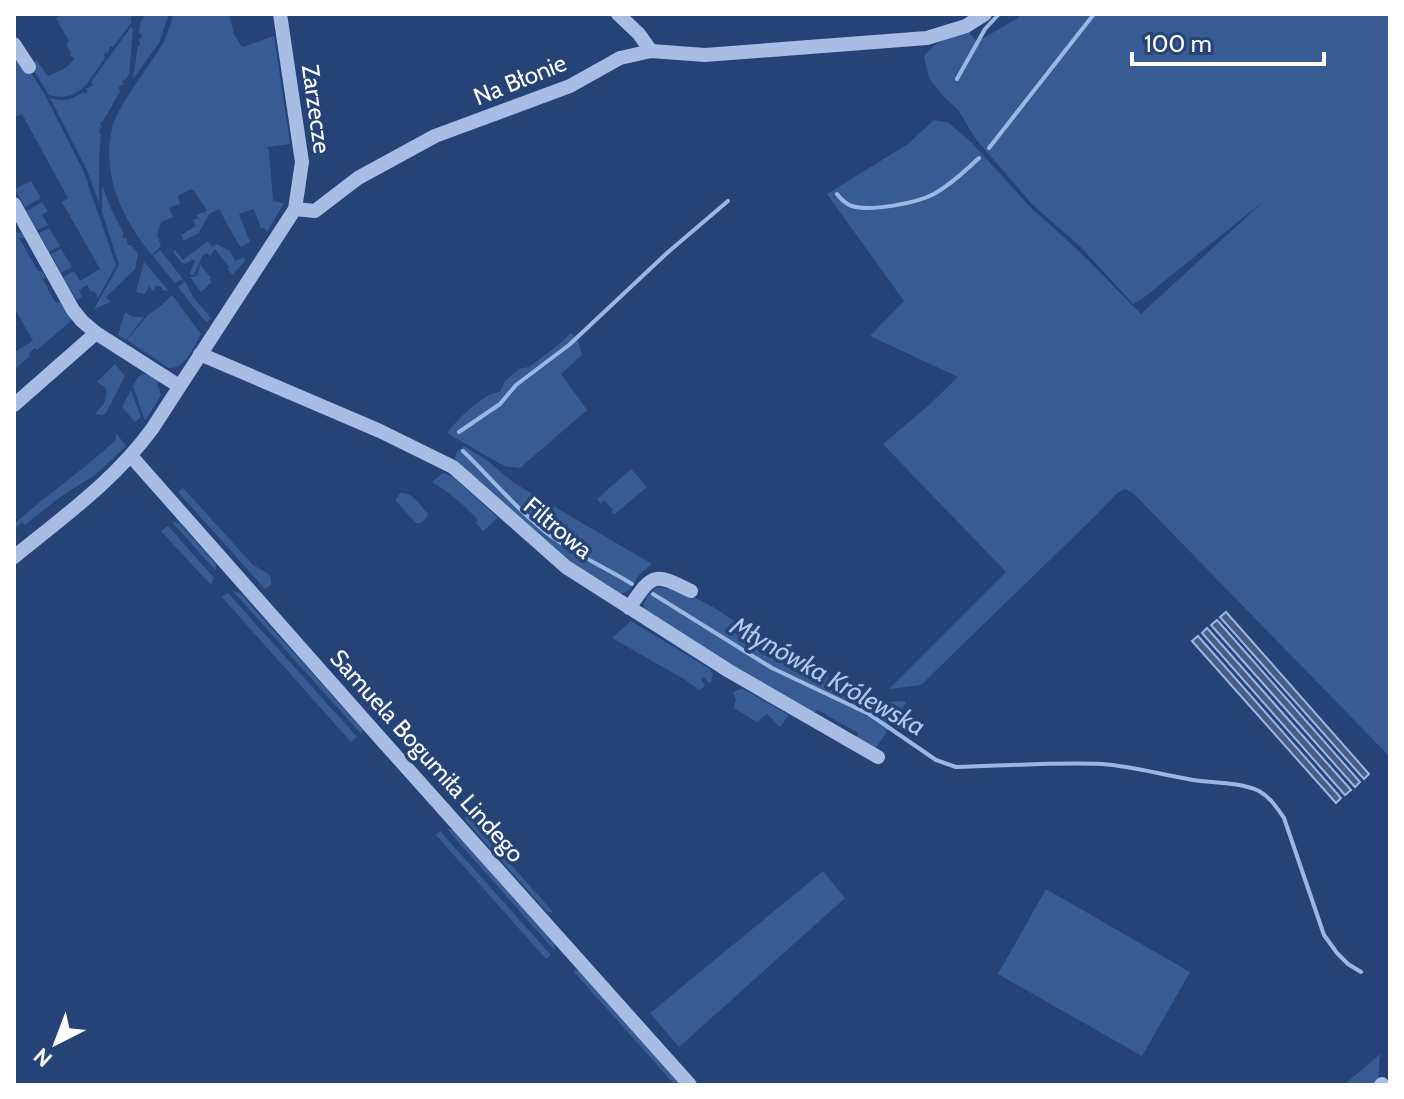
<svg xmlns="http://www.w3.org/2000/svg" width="1404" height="1099" font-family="Cabin,sans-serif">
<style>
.green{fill:#395b94}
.water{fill:#485d84;stroke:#9bb7e3;stroke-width:2}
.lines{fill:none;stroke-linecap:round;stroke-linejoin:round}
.stream{stroke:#9bb7e3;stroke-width:4}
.minor{stroke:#a7bde3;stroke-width:14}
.labels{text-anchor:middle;stroke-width:7;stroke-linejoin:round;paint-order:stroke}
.street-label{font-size:24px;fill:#fff;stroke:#264377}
.water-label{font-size:26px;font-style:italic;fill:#b2c7eb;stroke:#264377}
</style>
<rect width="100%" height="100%" fill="#264377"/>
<!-- green -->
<path class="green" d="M63,14h66l3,2 -2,4 2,2 -19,25 -3,-1 -2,8 -2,-2 -2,3 1,3c-16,22 -25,45 -56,37l-18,-29 5,-6 12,16c11,-5 21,-7 26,-18l-5,-3 2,-2 -5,-9 3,-3 -13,-23z
M145,14h24l-10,29 -26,36 5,-33h2l-1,-7 2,-1 1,-4 -3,-1 1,-9z
M173,14h56l5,20 8,13 32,-11 16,108 -23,3 2,4 4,50 11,2 -17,29 -3,-4h-3l-7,-19 -15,5 11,28 -10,5 -21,-38 -10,5 -10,19 -16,8 -2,-7h3l1,-2 11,-6 -3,-6 5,-2 -2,-3 9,-3 2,-2 -13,-19 -3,-2 -13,7 2,8 -11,4 4,9 -12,5 -4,13 4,11 -9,9c-28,-34 -49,-76 -41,-120 1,-6 2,-13 5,-18 5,-11 13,-22 19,-32 16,-24 33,-42 38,-71z
M1019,14h371v105l-3,4 3,2v632l-257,-264 -8,-4 -9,5 -19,20 -176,171 -32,4 117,-117 -123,-128 45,-38 30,-29 -88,-41 34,-35 -77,-107 81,-50 26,-24 15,3 24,21 57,63 49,44 62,63 124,-114 -123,99 -9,5 -51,-56 -49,-43 -58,-67 -16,-27 -17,-16 -13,-17 -5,-21c9,-16 28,-19 44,-26l9,11 41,-24z
M131,27l2,2 -4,45 -3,6 -2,-1 -2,3 2,2 -2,2 -2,-1 -2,4 2,2 -17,30 -2,1 -1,3 2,1 -4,7h3l-2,24v46l-12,-33 -37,-72c13,4 22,2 33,-6l2,2 3,-3 -2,-2 7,-4 -2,-3z
M14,50l14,18 17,27 38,75 33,95 -18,33 -4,-7 -3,1 -4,-7 -8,5 3,7 -5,3 -14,-23 11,-6 6,10 20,-12 -38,-67 6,-4 -46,-84 -8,3z
M31,181l10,17 -16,9 -10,-18z
M102,185l9,24 13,25 -2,1 2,4 2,-1 2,7h3l7,9 -3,15 -29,28 5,5 -17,7 25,-44 -17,-53z
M42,202l6,9 -6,4 6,10 -11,5 -10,-19z
M14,228h2v4l6,1 3,5h-6l19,33 5,1 3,6h-4l13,24 10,1 8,16 -36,31 -2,-2 -7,6 2,2 -16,14v-18l19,-11 -19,-34z
M49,228l11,18 -11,6 -10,-19z
M208,241l4,6 4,-3 14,7 5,10 9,-4 1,4 -13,14 -4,-6 1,-2 -14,-18 -5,7 -3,-3 -5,3 -8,19h-3l-1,-2 5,-12 -2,-2 -7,5 -4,-1 -9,-11 2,-2 -3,-4 11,14z
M61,249l11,18 -11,6 -10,-19z
M160,250l23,29 -8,4 -22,-27z
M144,262l25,29 -7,-1v-3l-6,-1 -3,5 -4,-5 -4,8 -9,-2z
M200,264l11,14 -2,1 3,3 -11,10 -11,-15 7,-1z
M185,281l8,16 18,21 -3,4 -4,-2 -26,-33z
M172,295l29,39c-8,13 -15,35 -32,34l-42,-28 21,-25 14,-10z
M125,312l8,5h11l-18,23 -8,-5z
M571,333l7,7 4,15 -21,19 26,36 -67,58 -16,-2 -57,-33c11,-14 35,-39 53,-41l5,-11 14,-12 10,-2 28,-21z
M115,364l10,12 -19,37 -3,2 -8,-1c7,-8 15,-15 10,-27l-8,-5z
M143,374l8,1 9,6 -3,3 4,11 -16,26 -12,-35 5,-9z
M131,390l10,27 -6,5 -13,-15z
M116,433l10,13 -31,29 -35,22 -35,28 -3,-3 -8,7v-5c34,-30 69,-54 102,-84z
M464,446l25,16 25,21 138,81c-3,3 -7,5 -10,8 -9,8 -9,20 -22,22l-51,-31 -111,-100 -3,-5 2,-6z
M631,469l16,18 -32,27 -4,-2 2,-2 -9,-10 -3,4 -4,-5z
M443,473l10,4 45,41 -15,13 -7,-8 2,-3c-14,-15 -27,-27 -46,-38z
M183,488l70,77 14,8 4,5v7l-6,4 -87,-97z
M400,493c13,-1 20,12 28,21l-1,3 -6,6h-5l-21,-23z
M172,522l7,1 37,41v7z
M168,526l46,52 -3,7 -50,-54z
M659,587l31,8 23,12 84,54 47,25 46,16 14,-1 2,2 -31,46 -18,-11 1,-5 -40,-23 -5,4 -68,-40 -101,-65c-1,-9 6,-19 15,-22z
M233,591l8,3 122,136 -2,4z
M227,593l2,1 128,143 -6,5 -129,-145z
M631,621l79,48 3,6 -3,9 -6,-7 -3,3 4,6 -6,4 -15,-11 -72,-41z
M741,689h2l46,26 -9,12 -13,-13 -10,8 -23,-14 2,-9 -3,-7z
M466,814l87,98h-6l-82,-92z
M447,829l7,1 100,114 1,7z
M440,831l111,124 -5,4 -110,-124z
M823,871l22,27 -166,149 -29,-34z
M1046,889l144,83 -48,84 -144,-82z
M576,970l5,2 100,113h-6l-102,-114z
M1380,1054l-2,27 -5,4h-29z"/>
<!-- water -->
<path class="water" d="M1226,612l143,162 -5,5 -144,-162z
M1217,620l143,162 -5,5 -144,-162z
M1207,628l144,162 -6,5 -143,-162z
M1198,636l143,162 -5,5 -144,-162z"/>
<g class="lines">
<!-- stream -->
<path class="stream" d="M957,79l28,-50 14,-15
M989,148l105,-134
M837,194c4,5 8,10 15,12 18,6 65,-3 82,-12 17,-10 31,-23 45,-36
M459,432l41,-28 16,-19 53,-40 98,-92 61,-52
M463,451c29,28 56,61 89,86 25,18 54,31 80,47
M653,594l119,74 97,46 67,46 20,7c49,-1 97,-5 146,-3 31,2 60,11 91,16 21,3 46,2 66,11 11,6 18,17 25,27l40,117 13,18 11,11 13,8"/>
<!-- minor -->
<path class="minor" d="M618,14l21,20 12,17
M14,44l15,23
M14,204l59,106 9,11 14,12
M295,209l20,2 43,-33 77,-42 135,-50 50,-28 31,-7 54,4 222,-17 39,-12 19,-12
M200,354l180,77 73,36 113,100 163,104 149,86
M14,405l82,-72 83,53
M131,456l249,282 310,347
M14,557c49,-40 101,-77 138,-128l143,-220 7,-47 -22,-148
M629,608c24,-35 24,-36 62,-17
M1381,1085l1,-1"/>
</g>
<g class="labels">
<!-- street labels -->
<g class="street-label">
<text transform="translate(520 80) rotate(-22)" y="8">Na Błonie</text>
<text transform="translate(316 109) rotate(82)" y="8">Zarzecze</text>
<text transform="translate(558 528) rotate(40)" y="8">Filtrowa</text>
<text transform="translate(427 756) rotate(48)" y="8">Samuela Bogumiła Lindego</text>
</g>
<!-- water labels -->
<g class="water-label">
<text transform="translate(828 676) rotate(29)" y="9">Młynówka Królewska</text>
</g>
</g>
<!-- border -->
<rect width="1404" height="1099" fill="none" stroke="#ffffff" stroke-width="32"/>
<!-- north arrow -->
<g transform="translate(56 1043) rotate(222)" stroke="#264377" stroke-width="6" paint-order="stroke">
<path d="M0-6L14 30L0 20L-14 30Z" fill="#ffffff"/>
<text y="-12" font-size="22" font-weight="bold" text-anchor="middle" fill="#ffffff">N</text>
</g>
<!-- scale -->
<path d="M1132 52v12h192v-12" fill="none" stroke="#ffffff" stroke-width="4"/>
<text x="1144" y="52" font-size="24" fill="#ffffff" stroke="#264377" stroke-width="6" paint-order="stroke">100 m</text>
</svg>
